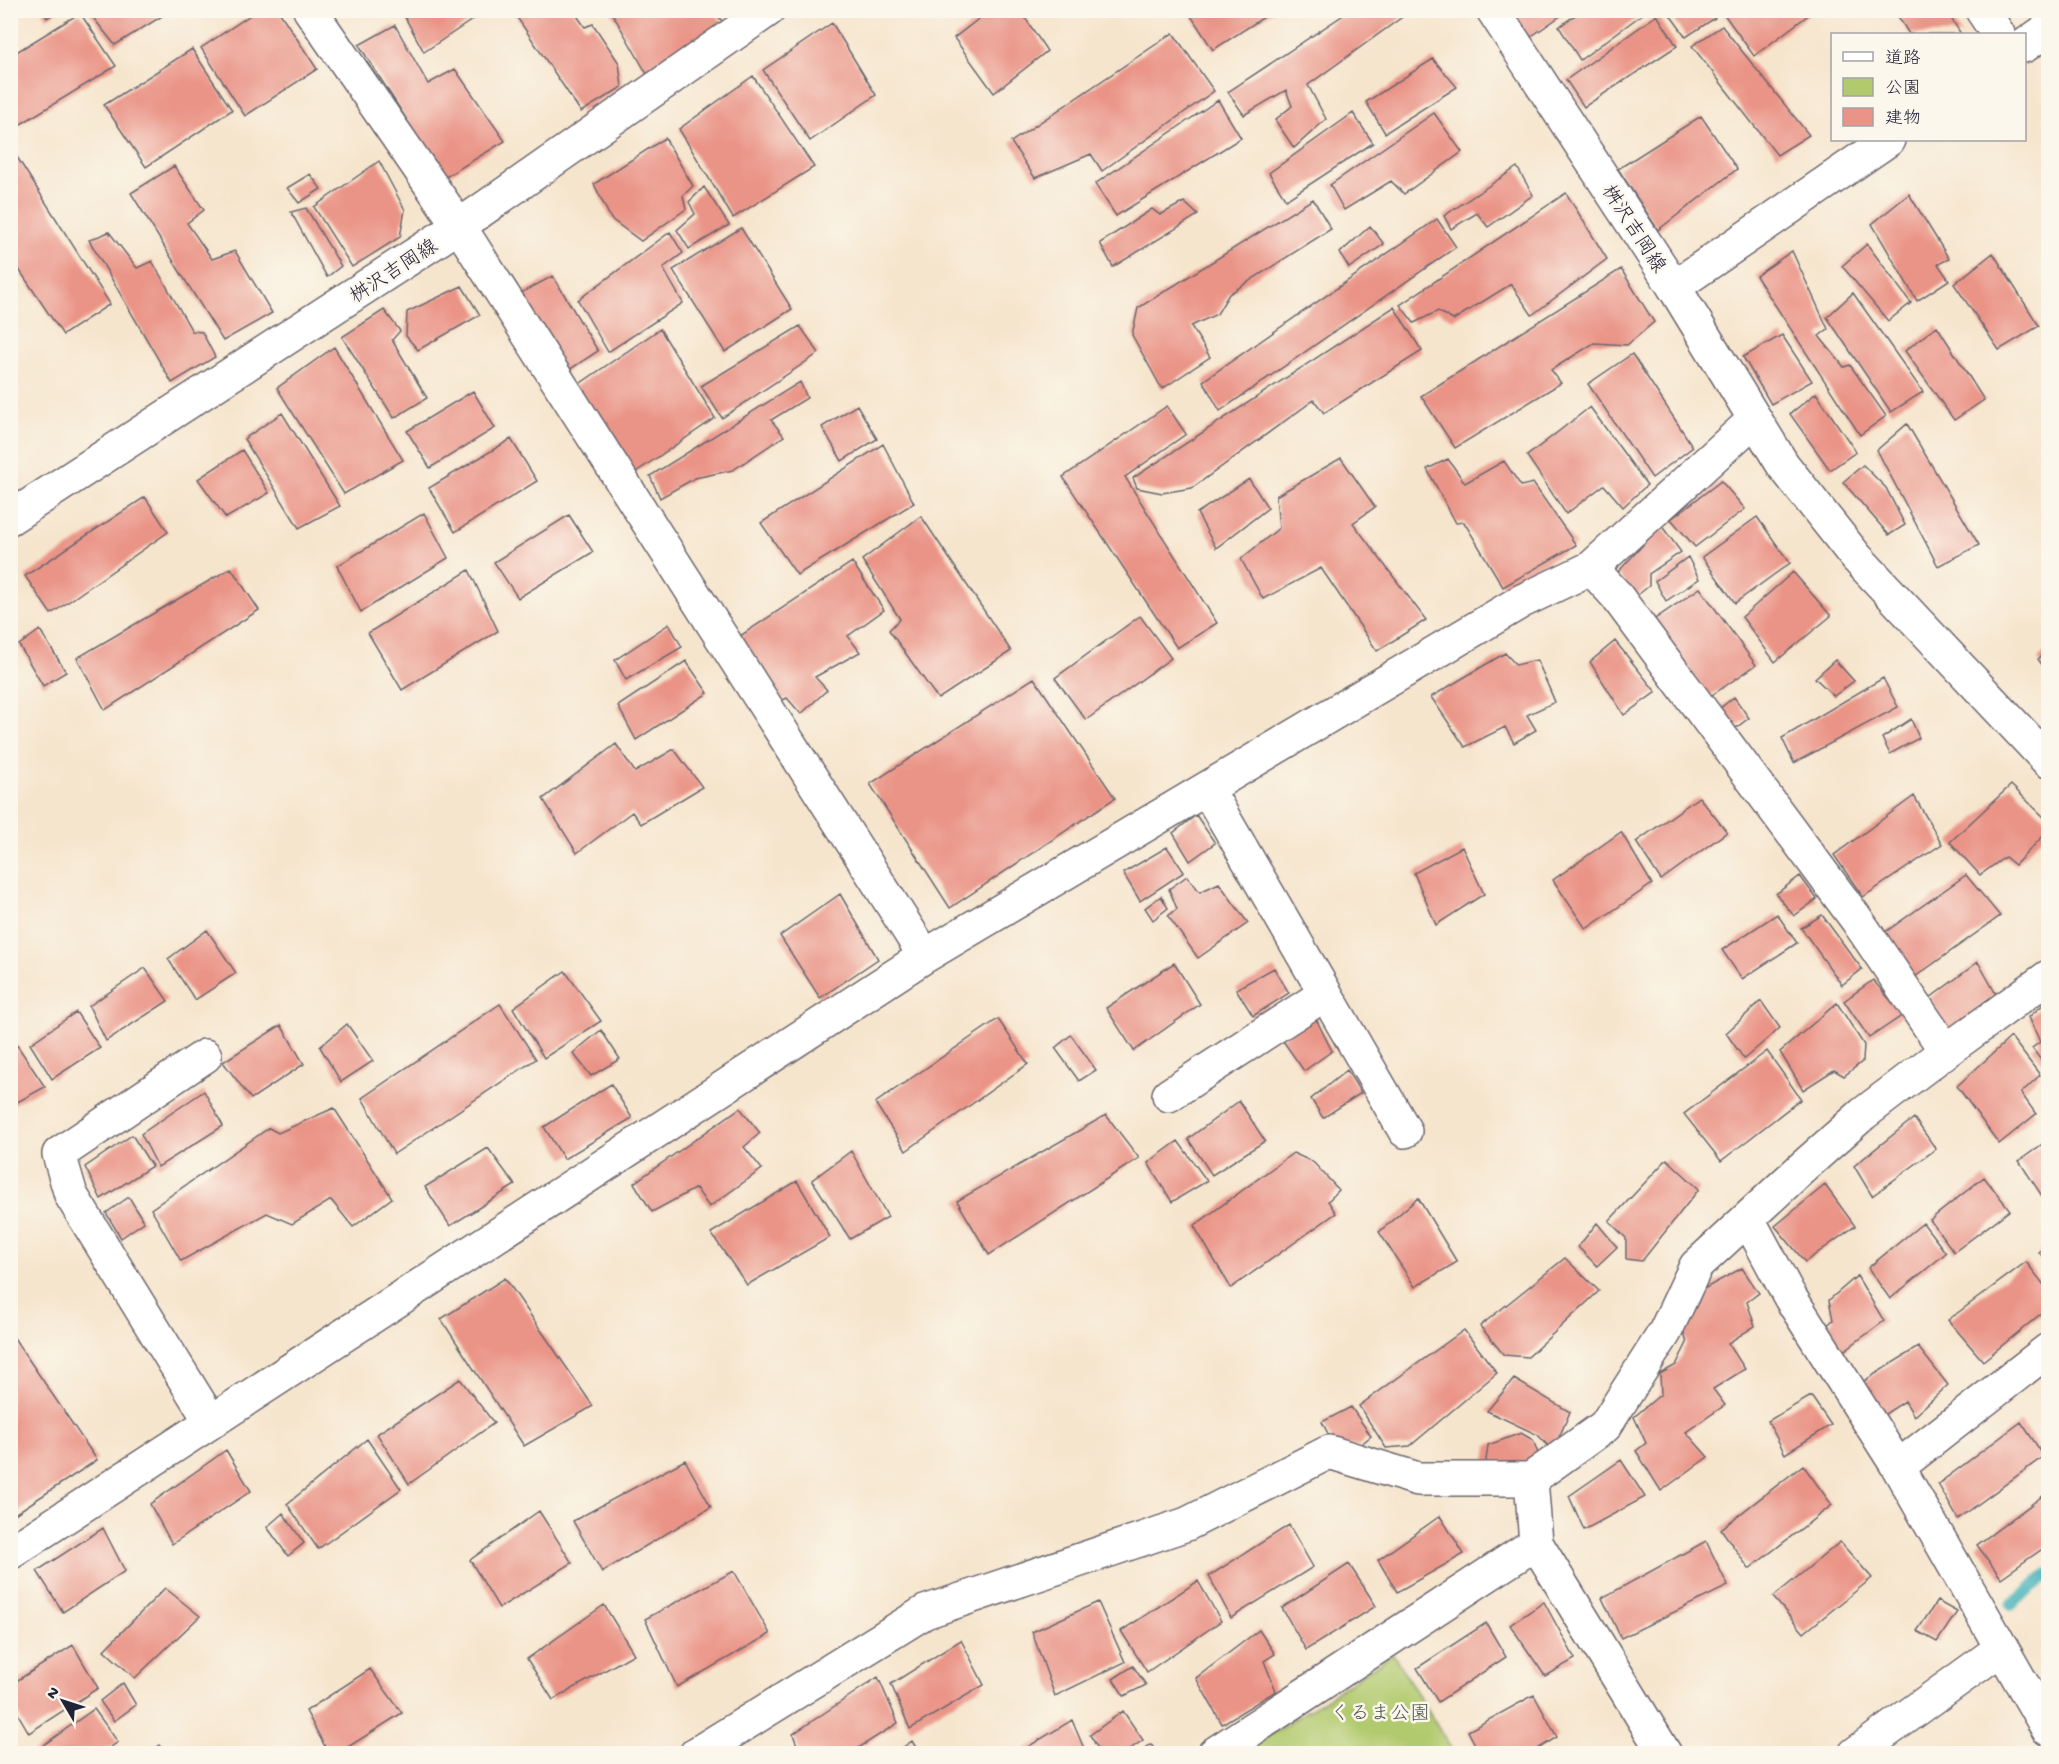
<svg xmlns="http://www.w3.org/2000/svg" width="2059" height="1764" font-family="'Gochi Hand','Klee One',sans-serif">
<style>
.green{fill:#b2ca6e;stroke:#6a7654;stroke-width:1.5}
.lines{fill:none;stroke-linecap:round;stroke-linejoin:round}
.stream{stroke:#41b1b8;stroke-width:12}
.building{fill:#ea9487}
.minor-casing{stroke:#6c666e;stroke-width:36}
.tertiary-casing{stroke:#6c666e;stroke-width:36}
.secondary-casing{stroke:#6c666e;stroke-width:36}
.minor{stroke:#fff;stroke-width:33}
.tertiary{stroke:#fff;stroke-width:33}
.secondary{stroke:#fff;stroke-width:33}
.labels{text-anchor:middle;stroke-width:5;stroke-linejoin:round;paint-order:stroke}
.street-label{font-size:20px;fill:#22223b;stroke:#fbf7ec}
.park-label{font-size:20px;fill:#4d544a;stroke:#fbf7ec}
</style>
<rect width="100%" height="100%" fill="#fbf7ec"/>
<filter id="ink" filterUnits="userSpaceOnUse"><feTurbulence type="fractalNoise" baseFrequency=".0167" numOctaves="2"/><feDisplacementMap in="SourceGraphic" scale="12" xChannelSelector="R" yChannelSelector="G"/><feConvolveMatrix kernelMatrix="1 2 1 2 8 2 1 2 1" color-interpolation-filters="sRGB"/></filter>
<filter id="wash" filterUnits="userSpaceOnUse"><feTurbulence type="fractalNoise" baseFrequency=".008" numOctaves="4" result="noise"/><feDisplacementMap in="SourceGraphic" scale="24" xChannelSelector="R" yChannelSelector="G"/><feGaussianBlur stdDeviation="1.35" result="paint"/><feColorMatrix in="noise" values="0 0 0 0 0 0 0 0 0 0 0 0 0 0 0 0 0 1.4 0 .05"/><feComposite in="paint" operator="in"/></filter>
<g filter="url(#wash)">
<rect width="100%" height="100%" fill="#f6e5cd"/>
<!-- green -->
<path class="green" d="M1393,1654l61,99 -212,1z"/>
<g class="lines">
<!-- stream -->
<path class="stream" d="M2011,1605l37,-31"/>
</g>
<g id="blocks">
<!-- building -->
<path class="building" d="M42,10h18l-13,8z
M87,10h85l-57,35z
M258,10h20l39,59 -72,47 -44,-68z
M401,10h86l-63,42z
M512,10h61l12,17 8,-3 26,39 3,24 -41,25z
M612,10h100l12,13 -77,51 -36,-63z
M990,10h30l27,41 -53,42 -40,-55z
M1199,10h76l-62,40 -22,-34z
M1351,10h61l-104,75 18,34 -32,29 -19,-28 17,-14 -6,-16 -42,25 -16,-23z
M1506,10h63l-43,30z
M1582,10h66l-68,50 -21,-33z
M1670,10h41l4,8 -29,19 -18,-25z
M1721,10h94l-61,46z
M1894,10h52l15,24h-52z
M80,13l36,53 -100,61 -6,-8v-63z
M1657,15l20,31 -93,61 -18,-27z
M832,23l44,72 -66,46 -47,-71z
M395,25l33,59 27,-15 50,72 -61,37 -85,-133z
M1722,26l87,109 -32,20 -85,-109z
M1173,33l41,58 -112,80 -11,-17 -56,24 -24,-36z
M192,49l40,61 -86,57 -42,-62z
M1433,59l24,28 -72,46 -19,-31z
M753,76l61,91 -81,51 -54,-89z
M1218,100l23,38 -125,78 -21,-32z
M1353,113l20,30 -87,57 -17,-27z
M1434,113l28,39 -58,42 -13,-13 -47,29 -14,-25z
M1701,116l36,53 -79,61 -40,-61z
M665,138l28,48 -10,10 3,13 -45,32 -30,-22 -17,-35z
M10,146l100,158 -47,31 -53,-79z
M379,161l26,49 -5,27 -48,30 -38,-60z
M174,166l30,44 -17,13 25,36 23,-8 37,62 -49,28 -92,-148z
M1517,167l16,28 -45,32 -11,-14 -26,16 -7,-13z
M310,174l11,15 -22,14 -12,-15z
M704,187l25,38 -40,24 -12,-19 18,-16 -6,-12z
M1566,193l41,66 -75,56 -21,-31 -58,36 -15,-9 -24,12 -14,-18z
M1909,194l40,65 -11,5 11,16 -32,21 -45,-77z
M1313,199l18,30 -102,65 -12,20 -26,12 19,31 -48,32 -30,-54 6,-27z
M1184,202l14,13 -85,52 -13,-24 52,-34 8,6z
M306,208l35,58 -14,11 -36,-65z
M1437,219l19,28 -236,164 -17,-30z
M1370,226l14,18 -35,24 -9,-15z
M741,228l51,81 -67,43 -52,-82z
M109,232l28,36 15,-7 40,70 10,1 13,25 -43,26 -83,-143z
M670,232l13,21 -20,15 20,35 -75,49 -30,-52z
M1867,244l44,59 -23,18 -46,-55z
M1792,251l36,78 -9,7 25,31 6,-2 36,51 -26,19 -104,-159z
M1993,253l46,73 -40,24 -45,-66z
M1621,269l33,53 -27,23 -33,-2 -43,27 10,13 -106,65 -34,-52z
M553,276l45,75 -35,23 -48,-78z
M462,286l18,29 -62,35 -12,-14 1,-24z
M1853,293l70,99 -32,20 -64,-95z
M1394,307l28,44 -98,62 -10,-13 -122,88 -30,5 -25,-5 -4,-10z
M384,310l16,21 -8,9 35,58 -33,20 -52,-81z
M800,326l19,27 -97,65 -21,-32z
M1937,326l47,74 -30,20 -49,-69z
M660,329l55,89 -82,56 -58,-87z
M1782,335l30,46 -41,23 -28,-47z
M334,347l69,113 -59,34 -67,-106z
M1632,354l61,93 -41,31 -64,-94z
M800,382l7,16 -36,22 13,16 -51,34 -38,8 -35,20 -10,-22z
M473,391l22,37 -65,40 -23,-37z
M1816,393l40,59 -26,18 -40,-56z
M857,405l20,34 -35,22 -20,-34z
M1167,406l19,28 -61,43 92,146 -40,25 -114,-171z
M1590,407l57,78 -24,22 -19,-22 -38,29 -39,-58z
M282,413l58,93 -41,22 -55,-89z
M1907,424l72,121 -41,21 -61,-116z
M511,439l26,42 -82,51 -26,-44z
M883,444l31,59 -117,72 -36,-52z
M242,450l27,43 -43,25 -28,-39z
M1341,458l34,49 -22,16 73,97 -49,31 -56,-83 -58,31 -22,-40 38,-31 -3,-32z
M1448,459l17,24 39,-22 17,25 12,-3 43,62 -73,42 -39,-65 -8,1 -29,-54z
M1863,465l23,23 19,37 -16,10 -46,-53z
M1249,479l19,29 -52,40 -19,-35z
M1721,481l24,28 -50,38 -24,-28z
M145,497l23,35 -117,82 -26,-38z
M424,513l24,45 -87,54 -24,-46z
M569,515l24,37 -75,46 -24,-36z
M921,516l90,135 -73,48 -49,-69 11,-11 -38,-59z
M1757,517l33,46 -55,40 -33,-46z
M1661,525l20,27 -32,22v12l-15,12 -16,-26z
M1688,557l11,22 -33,22 -11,-20z
M852,562l32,48 -36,26 12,16 -45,25 12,13 -26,24 -14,-16 -12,6 -41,-64z
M231,568l28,42 -154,100 -28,-52z
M469,570l29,61 -96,59 -34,-57z
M1793,572l38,44 -56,46 -33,-45z
M1700,588l56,77 -47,32 -57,-76z
M1140,616l31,42 -85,62 -31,-42z
M669,624l13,23 -56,33 -11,-20z
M40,630l26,42 -23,14 -24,-41z
M1615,641l41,51 -32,23 -34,-53z
M2048,650v23l-10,-14z
M1505,653l11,12 21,-5 18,42 -28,13 9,15 -22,13 -9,-16 -40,20 -34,-50z
M1835,660l19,21 -20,15 -19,-18z
M686,661l22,32 -72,47 -18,-34z
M1034,678l81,120 -165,110 -80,-124z
M1883,678l15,29 -104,56 -12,-25z
M1734,697l15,21 -16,12 -14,-21z
M1911,719l8,19 -29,16 -8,-16z
M616,744l19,28 39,-23 28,38 -61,37 -9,-12 -55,41 -34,-54z
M2011,785l37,36v10l-33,34 -10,-8 -25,18 -30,-33z
M1914,796l28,48 -79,53 -29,-42z
M1699,797l28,35 -66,48 -25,-38z
M1196,815l19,28 -25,18 -17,-28z
M1621,832l31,52 -66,45 -33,-49z
M1167,847l17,25 -44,29 -17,-28z
M1462,847l22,47 -48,31 -22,-52z
M1966,875l34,41 -88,63 -28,-46z
M1187,876l13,16 19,-9 29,40 -50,35 -30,-42 9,-7 -8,-20z
M1800,876l17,23 -23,17 -18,-22z
M840,894l38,65 -58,39 -40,-62z
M1161,896l7,12 -15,12 -8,-12z
M1777,914l20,29 -55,36 -20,-29z
M1822,915l40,54 -20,16 -41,-57z
M207,930l29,43 -41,27 -27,-41z
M1978,962l18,32 -48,39 -18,-35z
M1174,963l26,41 -66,47 -28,-43z
M145,968l23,33 -62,40 -17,-35z
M1274,968l15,25 -36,23 -17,-27z
M565,971l36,50 -57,37 -31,-50z
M1873,980l30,35 -34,23 -25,-37z
M1761,1001l19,27 -36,31 -18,-26z
M1837,1003l27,42 -1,16 -19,15 -10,-6 -31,20 -23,-38z
M2045,1003l3,6v61l-16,-22 8,-6 -11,-25z
M500,1004l36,55 -142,95 -32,-56z
M76,1012l24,36 -48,31 -22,-35z
M1314,1015l18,36 -28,20 -23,-33z
M998,1019l30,45 -122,87 -31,-48z
M347,1024l26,37 -32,21 -21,-35z
M281,1025l23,39 -53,35 -28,-37z
M601,1030l19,29 -29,17 -18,-23z
M1071,1035l25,35 -17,11 -24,-33z
M2011,1037l29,38 -19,18 15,21 -37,30 -42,-58z
M17,1045l28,42 -35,19v-56z
M1767,1051l34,48 -80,62 -37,-47z
M1347,1070l14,23 -38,25 -12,-19z
M611,1084l21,34 -68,41 -20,-32z
M204,1091l19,35 -65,41 -17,-33z
M1239,1101l26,40 -53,34 -24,-36z
M334,1108l58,90 -39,29 -22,-27 -39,24 -25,-11 -86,48 -30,-52 118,-81 9,5z
M740,1108l20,25 -16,14 18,22 -53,38 -13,-19 -44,24 -18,-29z
M1106,1115l33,43 -150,97 -32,-54z
M1914,1118l22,31 -64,47 -18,-30z
M132,1135l20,31 -51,33 -16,-32z
M2048,1140v65l-29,-44z
M1178,1141l29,40 -35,21 -24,-39z
M488,1148l27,37 -65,41 -25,-39z
M851,1151l37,66 -38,22 -38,-59z
M1293,1153l20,9 26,28 -11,11 8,12 -105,75 -37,-62z
M1667,1159l32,30 -57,72 -16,-2v-21l-17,-17z
M1984,1177l26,33 -56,42 -24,-32z
M797,1181l33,56 -83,48 -36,-52z
M1825,1185l30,41 -50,36 -30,-36z
M129,1197l15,25 -23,16 -15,-25z
M1418,1198l39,64 -42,25 -36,-55z
M1597,1223l20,24 -20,19 -19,-19z
M1923,1223l23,30 -56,46 -22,-31z
M2048,1244v19l-9,-11z
M1565,1258l34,33 -71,66 -24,-2 -24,-29z
M2026,1262l22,28v18l-65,53 -35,-41z
M1742,1268l17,25 -12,9 8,24 -27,17 17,26 -32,20 12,16 -39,27 22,25 -47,34 -25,-40 10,-8 -12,-26 27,-23 -1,-20 16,-9 11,-22 -6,-19 19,-33z
M1857,1276l27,45 -43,32 -19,-23 11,-10 -4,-20z
M505,1278l88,128 -69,40 -83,-127z
M1464,1330l33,43 -87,73 -24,2 -27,-42z
M10,1332l87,128 -87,57z
M1918,1347l30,38 -34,31 -9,-15 -26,17 -20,-34z
M460,1379l34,44 -85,61 -32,-50z
M1514,1379l56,33 -17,39 -15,-16 -51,-24z
M1811,1396l20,29 -46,29 -17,-33z
M1351,1407l20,29 -12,10 -25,-1 -12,-23z
M2021,1422l23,34 -86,63 -20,-35z
M1521,1433l12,7 7,19 -13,9h-42l3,-23z
M367,1439l34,50 -83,60 -31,-45z
M226,1450l25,41 -79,53 -22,-40z
M685,1460l26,47 -109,65 -29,-51z
M1621,1460l24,37 -61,33 -15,-34z
M1803,1465l29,40 -83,64 -28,-40z
M2048,1492v53l-47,33 -24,-33z
M539,1511l33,52 -73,45 -29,-48z
M283,1513l21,30 -16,13 -21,-29z
M1440,1516l24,38 -67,38 -19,-32z
M1289,1525l24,42 -82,51 -22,-42z
M103,1528l22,43 -62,41 -26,-41z
M1706,1541l22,45 -107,52 -19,-40z
M1840,1542l32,36 -68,55 -31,-36z
M1349,1564l27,42 -70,44 -24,-42z
M734,1571l36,63 -93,53 -32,-68z
M1198,1581l23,40 -74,51 -26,-41z
M165,1588l35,28 -65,62 -31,-28z
M1937,1601l20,11 -20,30 -20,-11z
M1098,1602l27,60 -70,34 -23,-64z
M1544,1602l31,57 -30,17 -35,-51z
M604,1605l30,49 -81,46 -26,-41z
M1486,1623l20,34 -68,45 -21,-34z
M1259,1630l16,24 -11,7 12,30 -54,33 -26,-46z
M961,1640l23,45 -74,44 -19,-45z
M73,1645l25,43 -69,45 -19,-33v-15z
M1133,1666l13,19 -22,11 -11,-17z
M370,1669l32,44 -65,41h-8l-23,-43z
M878,1677l20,46 -49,31h-49l-7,-20z
M123,1683l13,22 -22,16 -14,-20z
M1534,1695l23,42 -27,17h-50l-12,-23z
M94,1709l24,33 -17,12h-70z
M1123,1711l20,29 -20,14h-22l-11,-19z
M1072,1720l13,31 -3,3h-66z
M912,1741l8,13h-27z
M1151,1744l6,10h-19z
M160,1745l6,9h-19z"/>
</g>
</g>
<g filter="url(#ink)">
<use href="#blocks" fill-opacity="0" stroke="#6c666e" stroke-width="1.5"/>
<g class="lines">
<defs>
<path id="minor" d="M310,10l149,216 466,730
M1982,10l16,24
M1591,568l24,26 242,326 89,131
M1207,789l198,342
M205,1056l-146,98 12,41 140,227
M1169,1095l156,-101
M1748,1219l42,78 108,170 150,262
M1898,1467l150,-117
M1531,1479l5,64
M10,1553l915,-597 597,-355 69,-33 164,-149
M696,1754l229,-142 262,-88 142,-72 89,27h113l74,-53 60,-94 31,-66 106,-98 61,-54 83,-63 102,-74
M1214,1754l322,-211 129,211
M1855,1754l147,-106"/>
<path id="tertiary" d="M1674,287l109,178 73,92 192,204"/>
<path id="secondary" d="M1493,10l181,277 214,-147
M2024,46l24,-17
M10,518l449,-292 309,-216"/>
</defs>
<!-- minor casing -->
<use href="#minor" class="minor-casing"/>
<!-- tertiary casing -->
<use href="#tertiary" class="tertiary-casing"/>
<!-- secondary casing -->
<use href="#secondary" class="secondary-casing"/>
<!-- minor -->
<use href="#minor" class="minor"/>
<!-- tertiary -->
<use href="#tertiary" class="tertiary"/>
<!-- secondary -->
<use href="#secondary" class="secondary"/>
</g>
</g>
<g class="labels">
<!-- street labels -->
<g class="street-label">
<text transform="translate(1635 228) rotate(57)" y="7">桝沢吉岡線</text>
<text transform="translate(393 270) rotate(-33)" y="7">桝沢吉岡線</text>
</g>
<!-- park labels -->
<g class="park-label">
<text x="1380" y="1719">くるま公園</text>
</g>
</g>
<!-- margin -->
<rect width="2059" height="1764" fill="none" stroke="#fbf7ec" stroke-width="36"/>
<!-- legend -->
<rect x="1831" y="33" width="195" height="108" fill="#fbf7ec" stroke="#a4a2a5" stroke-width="1.5"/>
<rect x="1843" y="52" width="30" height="9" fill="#ffffff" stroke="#a4a2a5" stroke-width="1.5"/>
<text x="1885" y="63" font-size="18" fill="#22223b">道路</text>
<rect x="1843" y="78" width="30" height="18" fill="#b2ca6e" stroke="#a4a2a5" stroke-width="1.5"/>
<text x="1885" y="93" font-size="18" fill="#22223b">公園</text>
<rect x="1843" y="108" width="30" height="18" fill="#ea9487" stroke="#a4a2a5" stroke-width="1.5"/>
<text x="1885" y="123" font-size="18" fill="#22223b">建物</text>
<!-- north arrow -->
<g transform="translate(63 1701) rotate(309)" stroke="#fbf7ec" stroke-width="4.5" paint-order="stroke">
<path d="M0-4.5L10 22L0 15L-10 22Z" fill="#22223b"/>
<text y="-9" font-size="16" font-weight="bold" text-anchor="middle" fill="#22223b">N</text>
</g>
</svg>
